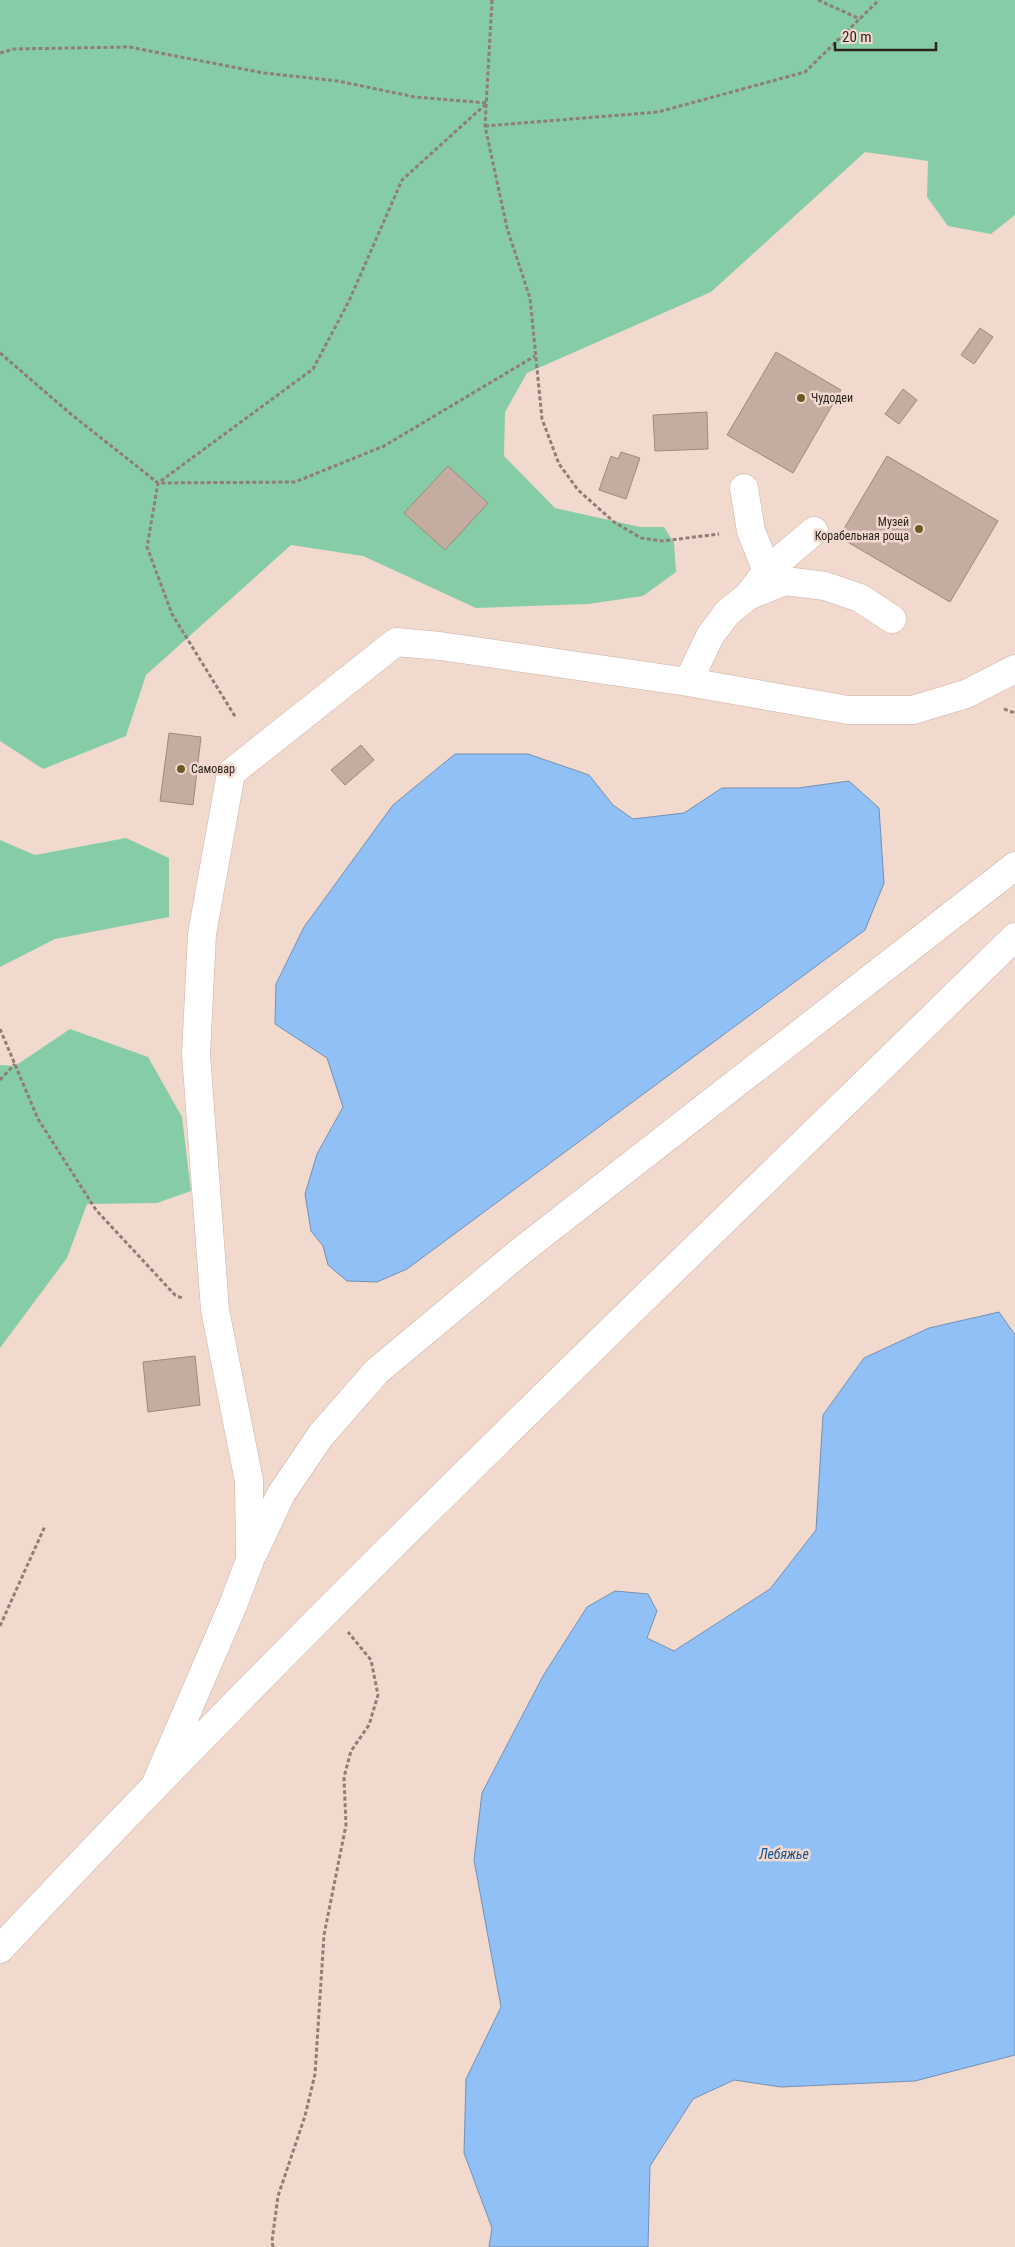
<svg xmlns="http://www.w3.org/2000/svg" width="1015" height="2247" font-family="'Roboto Condensed',sans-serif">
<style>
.green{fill:#86cda7}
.water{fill:#90c0f6;stroke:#7291b5}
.building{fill:#c4aca0;stroke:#9e887c}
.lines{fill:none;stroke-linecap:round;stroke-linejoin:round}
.minor-casing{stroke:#cbb2a6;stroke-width:29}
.path{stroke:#8f7e76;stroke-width:3;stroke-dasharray:4 2.5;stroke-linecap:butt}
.minor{stroke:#fff;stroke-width:28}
.poi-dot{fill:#6d5928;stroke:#f2d9cd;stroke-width:2}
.labels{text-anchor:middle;stroke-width:5;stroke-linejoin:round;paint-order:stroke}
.poi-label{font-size:12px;fill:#2c231e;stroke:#f2d9cd;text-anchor:start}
.water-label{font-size:14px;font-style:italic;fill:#125494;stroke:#f2d9cd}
</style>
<rect width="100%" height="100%" fill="#f2d9cd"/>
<!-- green -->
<path class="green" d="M0,0h1015v215l-24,19 -43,-8 -21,-29 1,-36 -63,-9 -154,140 -184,81 -22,39 -1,44 51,52 85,19h24l10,16 2,29 -33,24 -55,8 -112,4 -113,-52 -72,-11 -145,130 -20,61 -83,33 -43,-28z
M126,838l43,20v59l-114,22 -55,28v-127l35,15z
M70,1029l78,28 34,60 9,74 -34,12 -70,1 -20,54 -67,90v-283l15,1z"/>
<!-- water -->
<path class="water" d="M455,754h73l61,21 24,30 20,14 51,-6 38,-25h76l51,-7 30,27 5,75 -19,47 -458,339 -30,13 -30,-1 -19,-16 -5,-19 -12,-15 -6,-37 12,-40 26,-47 -16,-49 -52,-34 1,-40 28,-57 89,-122z
M999,1312l16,23v720l-100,26 -134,6 -47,-7 -41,19 -43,67 -2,81h-159l3,-19 -28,-75 2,-74 35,-72 -27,-147 8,-67 61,-117 44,-69 28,-16 33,3 9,17 -10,27 27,13 96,-62 46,-59 7,-115 41,-57 65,-30z"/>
<!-- building -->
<path class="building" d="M980,328l13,9 -19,27 -13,-9z
M776,352l65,38 -48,83 -66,-38z
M903,389l14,11 -18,24 -14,-10z
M707,412l1,37 -53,2 -2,-36z
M621,452l19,6 -14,41 -27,-9 12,-34 7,3z
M887,456l111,65 -48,81 -111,-65z
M448,466l40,37 -43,47 -41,-37z
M169,733l32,4 -8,68 -33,-4z
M361,745l13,15 -29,25 -14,-15z
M195,1356l5,49 -52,7 -5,-50z"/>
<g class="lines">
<defs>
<path id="minor" d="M744,488l7,43 16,40 -19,25
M767,571l47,-40
M688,682l22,-46 17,-23 21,-17 37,-15 40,5 35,12 32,21
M253,1554l28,-60 40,-59 56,-64 144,-120 494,-385
M157,1781l76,-176 17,-45 -1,-79 -34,-171 -19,-256 6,-120 29,-161 165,-131 44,4 248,36 160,28h65l53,-16 49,-25
M0,1949c326,-349 674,-678 1015,-1012"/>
</defs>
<!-- minor casing -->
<use href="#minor" class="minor-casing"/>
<!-- path -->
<path class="path" d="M492,0l-7,126 22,102 23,70 12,121 17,45 19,26 36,32 27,16 21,3 57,-7
M818,0l42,19
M0,53l14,-4 115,-2 135,26 74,8 77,16 72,6 -85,77 -53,121 -36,68 -155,114 -11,64 25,67 64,104
M485,126l173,-14 147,-40 74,-72
M0,353l72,62 86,68 137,-1 89,-36 151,-90
M1004,709l11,4
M0,1029l38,90 58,91 79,85 7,3
M0,1080l15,-16
M0,1626l45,-100
M273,2247l-1,-6 6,-45 27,-80 10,-42 9,-139 22,-110 -2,-48 7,-26 18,-26 9,-30 -7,-35 -23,-28"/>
<!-- minor -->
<use href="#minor" class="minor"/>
</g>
<!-- markers -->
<g class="poi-dot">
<circle cx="801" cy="398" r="5"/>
<circle cx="919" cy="529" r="5"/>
<circle cx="181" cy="769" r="5"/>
</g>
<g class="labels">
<!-- poi labels -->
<g class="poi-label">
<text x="811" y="402">Чудодеи</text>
<text x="909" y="526" text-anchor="end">Музей<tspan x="909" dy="14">Корабельная роща</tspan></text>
<text x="191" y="773">Самовар</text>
</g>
<!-- water labels -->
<g class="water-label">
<text x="784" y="1859">Лебяжье</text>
</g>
</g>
<!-- scale -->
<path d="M835 42v8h101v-8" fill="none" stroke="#2c231e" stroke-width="2.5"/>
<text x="842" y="42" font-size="15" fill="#2c231e" stroke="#f2d9cd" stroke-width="4" paint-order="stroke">20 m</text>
</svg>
